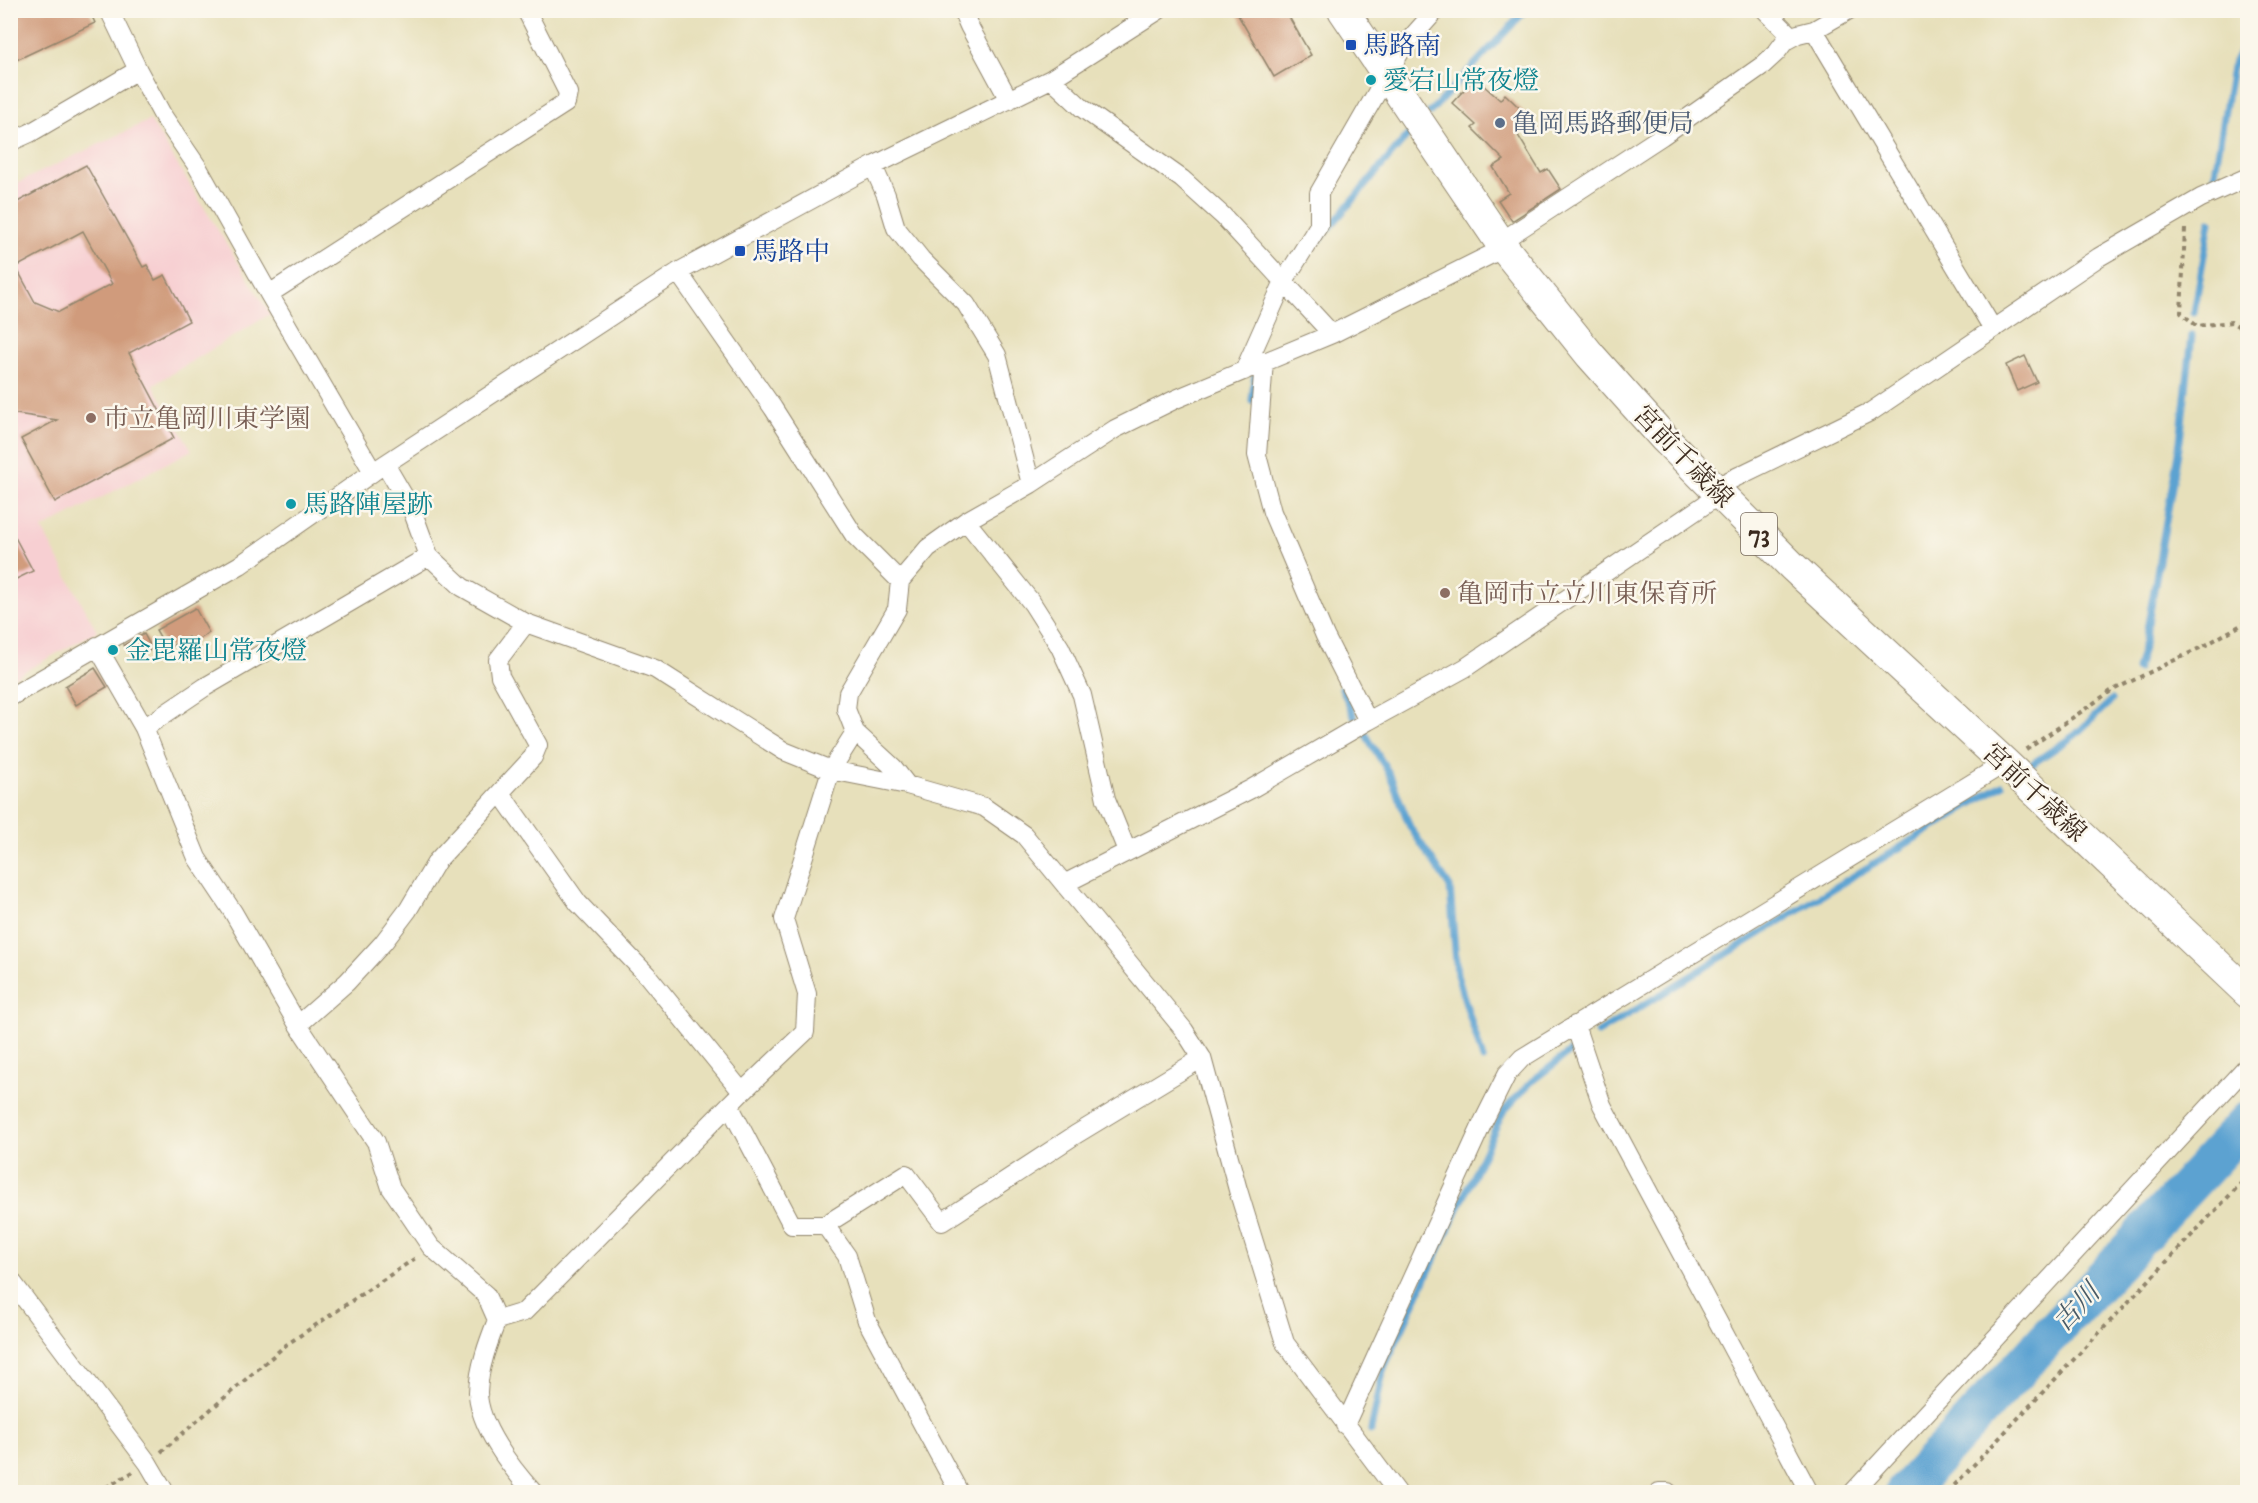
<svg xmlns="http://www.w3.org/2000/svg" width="2258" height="1503" font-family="'IM FELL DW Pica','Noto Serif JP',serif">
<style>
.built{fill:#f7cfd2}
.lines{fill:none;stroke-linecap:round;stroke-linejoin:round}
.stream{stroke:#5ba2d1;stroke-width:7}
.river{stroke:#5ba2d1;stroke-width:39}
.building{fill:#d09b7c;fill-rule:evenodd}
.minor-casing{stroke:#91856c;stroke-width:20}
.primary-casing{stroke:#91856c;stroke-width:32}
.path{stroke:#91856c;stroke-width:4;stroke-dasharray:4.5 4.5;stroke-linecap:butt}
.minor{stroke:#fff;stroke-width:18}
.primary{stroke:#fff;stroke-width:30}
.transit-dot{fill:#1a4fb4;stroke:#fbf7ec;stroke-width:2}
.culture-dot{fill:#0f9aa8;stroke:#fbf7ec;stroke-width:2}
.service-dot{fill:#5c6f8a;stroke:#fbf7ec;stroke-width:2}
.education-dot{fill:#8d6e63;stroke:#fbf7ec;stroke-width:2}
.labels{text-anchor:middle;stroke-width:5;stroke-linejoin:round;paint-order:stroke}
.shield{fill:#fbf7ec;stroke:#75685c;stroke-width:1.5}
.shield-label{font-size:24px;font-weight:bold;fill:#3b2a1e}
.transit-label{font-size:26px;fill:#164399;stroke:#fbf7ec;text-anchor:start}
.culture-label{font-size:26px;fill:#0d838f;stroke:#fbf7ec;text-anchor:start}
.service-label{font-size:26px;fill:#4e5e75;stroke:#fbf7ec;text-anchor:start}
.education-label{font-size:26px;fill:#785e54;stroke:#fbf7ec;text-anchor:start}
.street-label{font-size:26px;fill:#3b2a1e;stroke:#fbf7ec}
.water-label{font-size:27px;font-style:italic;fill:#485a66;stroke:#fbf7ec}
</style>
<rect width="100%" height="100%" fill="#fbf7ec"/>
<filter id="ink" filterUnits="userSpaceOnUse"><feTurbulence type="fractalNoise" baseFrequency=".0167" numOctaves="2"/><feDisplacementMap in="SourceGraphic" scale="12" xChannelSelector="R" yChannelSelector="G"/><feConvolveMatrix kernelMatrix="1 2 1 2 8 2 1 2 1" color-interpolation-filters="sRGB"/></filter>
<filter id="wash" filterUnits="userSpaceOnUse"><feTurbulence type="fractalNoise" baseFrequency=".008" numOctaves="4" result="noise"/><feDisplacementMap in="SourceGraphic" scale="24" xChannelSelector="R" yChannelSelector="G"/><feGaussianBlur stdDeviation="1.35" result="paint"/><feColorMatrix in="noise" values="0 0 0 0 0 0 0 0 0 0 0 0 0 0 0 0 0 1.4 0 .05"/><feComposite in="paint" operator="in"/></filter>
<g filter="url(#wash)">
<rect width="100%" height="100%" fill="#e7e0bb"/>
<!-- built -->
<path class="built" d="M150,120l120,194 -117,71 39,65 -150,79 55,102 -86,48v-493z"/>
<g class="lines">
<!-- stream -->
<path class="stream" d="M1430,112l96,-102
M2214,179l18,-112 16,-30
M1319,240l89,-105
M2194,312l16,-90
M1252,401l3,-29
M2137,669l8,-28 35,-200 12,-105
M1342,688l12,28
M1363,730l27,45 20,52 40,60 7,88 26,84
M2029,766l46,-31 37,-35
M1598,1033l404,-248
M1371,1430l13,-62 119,-256 29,-31 39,-30"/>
<!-- river -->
<path class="river" d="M1905,1492l343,-371"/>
</g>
<g id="blocks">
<!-- building -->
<path class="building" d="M10,10h79l6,13 -85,40z
M1235,10h50l26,45 -37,22z
M1475,78l25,22 5,-6 25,24 -14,14 25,41 7,-4 13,20 -49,32 -14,-21 11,-7 -16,-26 11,-7 -32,-32 4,-3 -24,-22z
M86,165l57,102 4,-2 8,15 10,-5 24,46 -60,32 45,85 -119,64 -34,-63 36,-19 -47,-7v-207zM83,231l29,53 -53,28 -24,-10 -19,-35z
M2025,356l12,26 -20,9 -11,-26z
M10,528l23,43 -23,11z
M195,608l14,25 -17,11 -4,-7 -21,12 -11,-19z
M144,634l8,15 -19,11 -9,-15z
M95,668l12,19 -31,18 -11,-19z"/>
</g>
</g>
<g filter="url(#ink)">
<use href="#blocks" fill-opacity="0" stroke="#91856c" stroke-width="1.5"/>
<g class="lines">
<defs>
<path id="minor" d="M109,10l29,60 25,46 34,50 72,128 104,178
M962,10l7,16 40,74
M1765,10l27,27
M1814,30l179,299
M1051,79l31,29 100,71 41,37 109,118
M10,142l20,-9 108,-63
M873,166l13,29 10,33 25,31 45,45 31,51 34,129
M1500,242l162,-106 101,-71 13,-12 9,-12 13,-7 16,-4 35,-20
M678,272l95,136 81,127 46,46
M269,294l297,-191 2,-10 -42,-83
M1264,361l-7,94 15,57 53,124 43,85
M1244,371l40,-90 35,-56v-32l84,-146 33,-37
M385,464l27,46 17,46 33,31 64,36 129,46 129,82 47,19 76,15 77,22 40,28 160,195 18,28 36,132 47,153 112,149
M1714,488l158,-77 227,-154 102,-59 47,-21
M966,521l66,82 28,44 22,48 24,104 21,52
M97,646l47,82 53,130 36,54 65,113 78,117 15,46 40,59 55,48 11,25c-9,23 -18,47 -19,72 0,33 34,77 55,100
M10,697l230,-132 133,-93 305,-200 195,-106 178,-87 108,-69
M144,728l61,-41 224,-131
M907,785l-14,-18 -38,-35 -9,-23 2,-16 49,-84 3,-28 28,-33 38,-27 65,-37 84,-55 61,-30 156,-65 172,-86
M501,794l77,109 69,72 95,117
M1064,884l187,-95 117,-68 97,-53 254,-173
M298,1025l49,-43 36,-39 25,-33 29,-49 96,-104 5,-12 -38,-69 -2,-16 28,-37
M1575,1025l27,80 207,387
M729,1105l63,120h33l81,-51 36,48 133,-87 127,-77
M825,1225l22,31 20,65 92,171
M10,1279l138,184 17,29
M497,1320l27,-8 218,-220 63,-60 2,-38 -23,-75 47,-149 24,-38
M1345,1425l138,-303 24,-48 15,-16 483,-295
M1659,1492h9
M1853,1492l395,-427"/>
<path id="primary" d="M1343,10l161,238 86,107 75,84 127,127 213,197 243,230"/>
</defs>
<!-- minor casing -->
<use href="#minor" class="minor-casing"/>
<!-- primary casing -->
<use href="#primary" class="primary-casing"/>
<!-- path -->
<path class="path" d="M2185,229l-4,84 16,13 34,-4 17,10
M2026,750l85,-59 95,-46 42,-24
M161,1452l125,-107 131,-88
M98,1492l35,-20
M1948,1492l300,-316"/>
<!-- minor -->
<use href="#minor" class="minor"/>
<!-- primary -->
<use href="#primary" class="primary"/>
</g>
</g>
<!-- markers -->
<g class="transit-dot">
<rect x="1345" y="39" width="12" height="12" rx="3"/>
<rect x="734" y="245" width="12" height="12" rx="3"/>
</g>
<g class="culture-dot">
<circle cx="1371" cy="80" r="6"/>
<circle cx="291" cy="504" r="6"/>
<circle cx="113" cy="650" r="6"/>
</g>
<circle class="service-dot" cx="1500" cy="123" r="6"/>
<g class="education-dot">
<circle cx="91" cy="418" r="6"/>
<circle cx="1445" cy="593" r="6"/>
</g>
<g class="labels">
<!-- shield labels -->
<rect class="shield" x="1741" y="513" width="36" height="42" rx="4.5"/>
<g class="shield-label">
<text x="1759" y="542">73</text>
</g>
<!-- transit labels -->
<g class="transit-label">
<text x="1363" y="54">馬路南</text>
<text x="752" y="260">馬路中</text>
</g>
<!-- culture labels -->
<g class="culture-label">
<text x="1383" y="89">愛宕山常夜燈</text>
<text x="303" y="513">馬路陣屋跡</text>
<text x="125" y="659">金毘羅山常夜燈</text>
</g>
<!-- service labels -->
<g class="service-label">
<text x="1512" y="132">亀岡馬路郵便局</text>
</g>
<!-- education labels -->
<g class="education-label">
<text x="103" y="427">市立亀岡川東学園</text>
<text x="1457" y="602">亀岡市立立川東保育所</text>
</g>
<!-- street labels -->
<g class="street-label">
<text transform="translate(1684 456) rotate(46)" y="9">宮前千歳線</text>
<text transform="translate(2035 792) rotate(43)" y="9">宮前千歳線</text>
</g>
<!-- water labels -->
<g class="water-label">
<text transform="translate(2076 1307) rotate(-47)" y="9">古川</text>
</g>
</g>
<!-- margin -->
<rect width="2258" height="1503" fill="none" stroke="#fbf7ec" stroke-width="36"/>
</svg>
